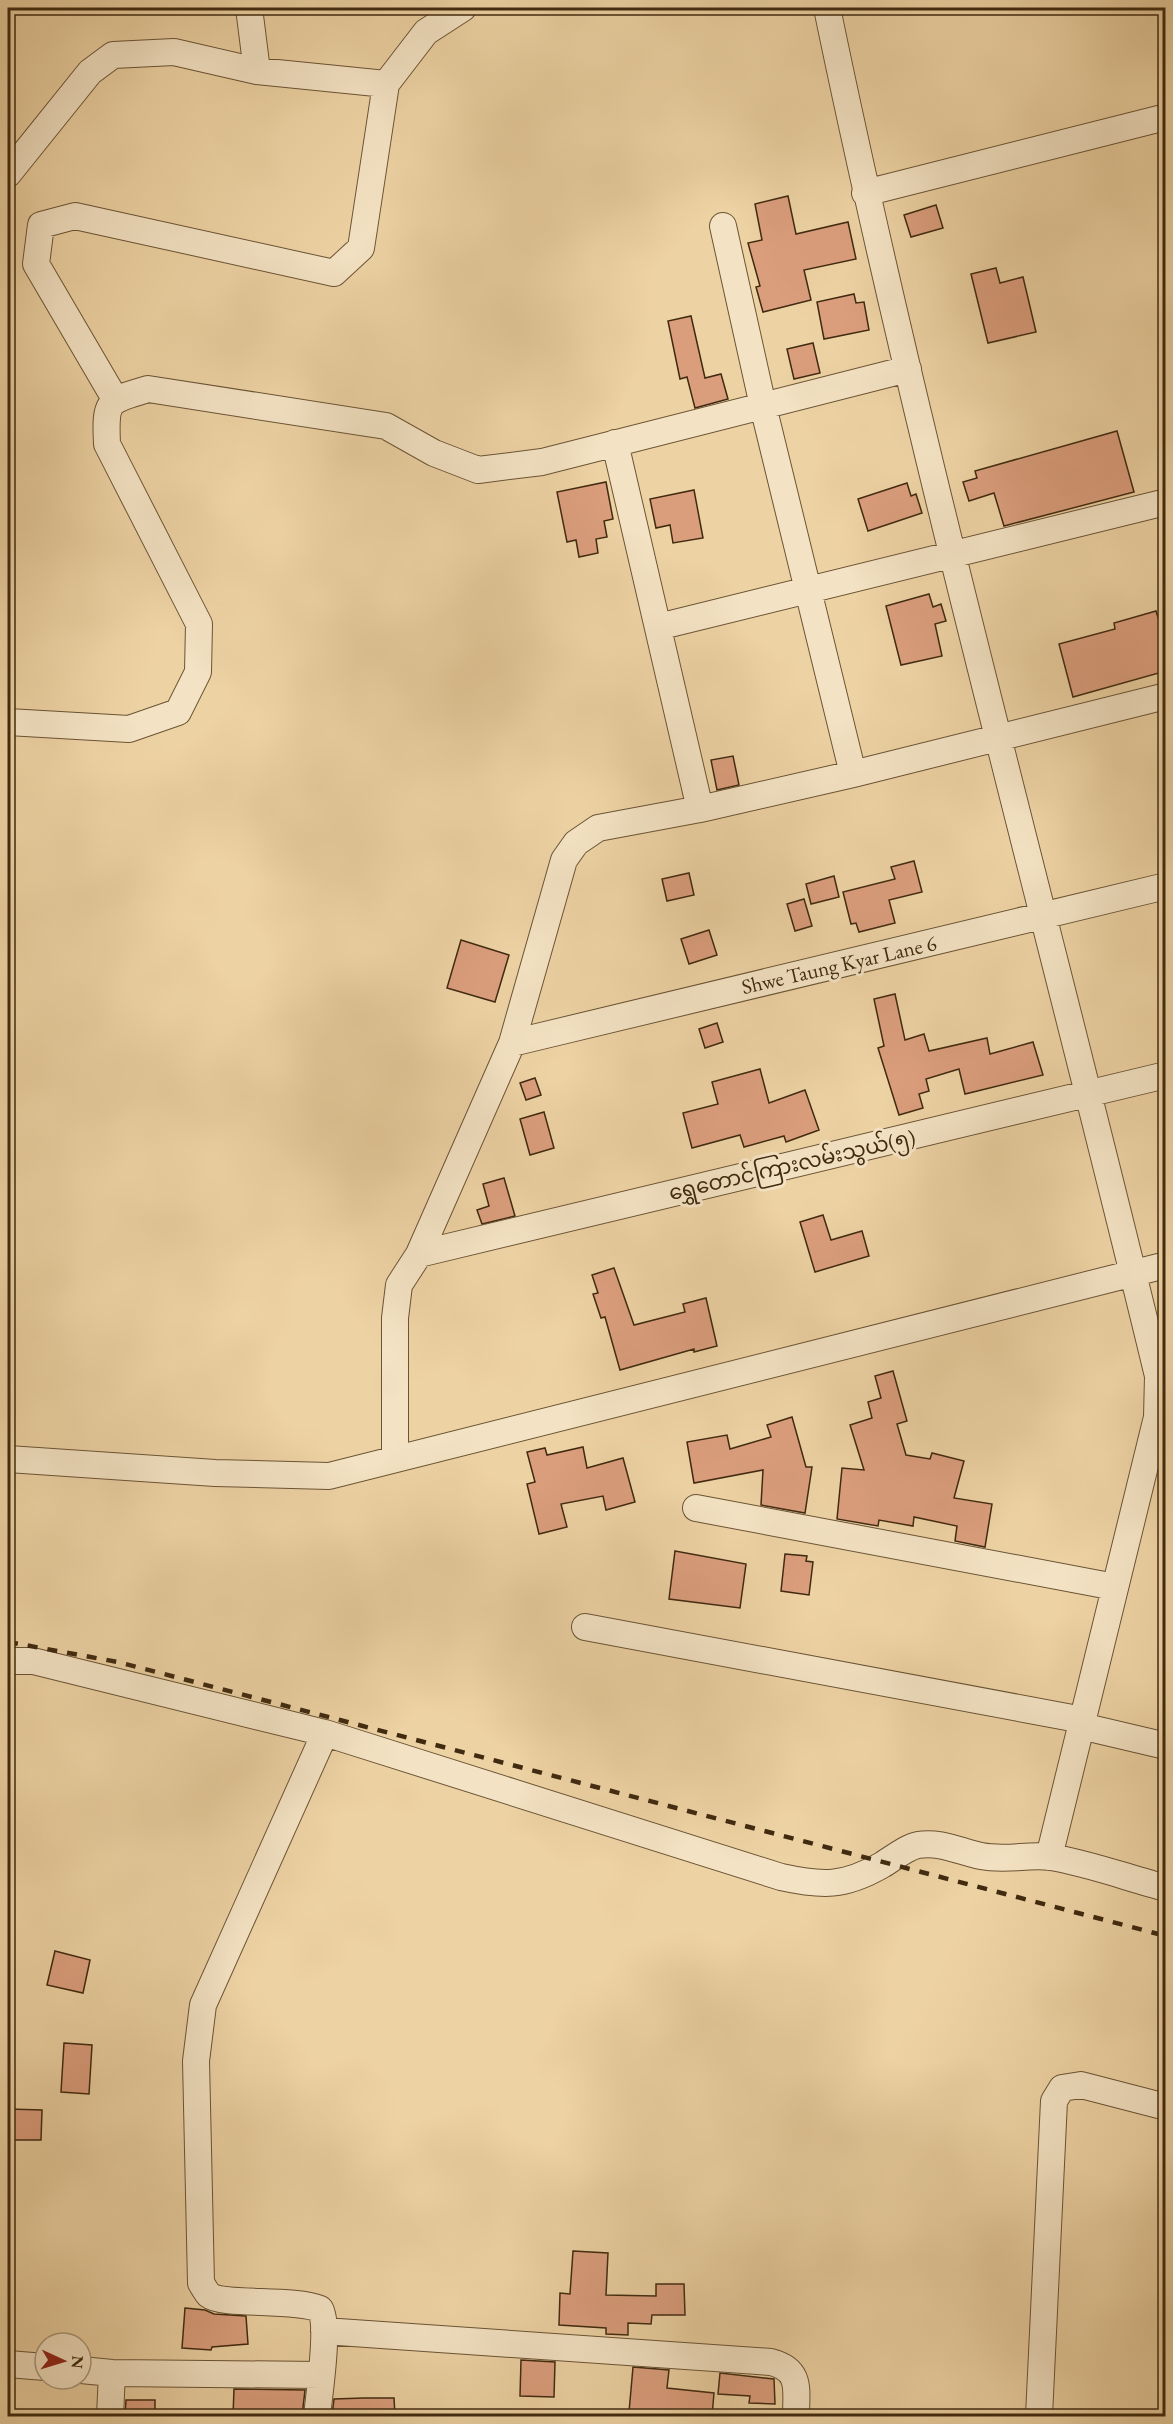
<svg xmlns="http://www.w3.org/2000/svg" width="1173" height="2424" font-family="'EB Garamond','Noto Sans Myanmar',serif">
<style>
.building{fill:#db9e7d;stroke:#402a10;stroke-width:1.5}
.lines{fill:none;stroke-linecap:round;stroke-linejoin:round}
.minor-casing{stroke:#6b5435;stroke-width:28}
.minor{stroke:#f3e2c3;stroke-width:26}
.rail{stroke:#402a10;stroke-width:4.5;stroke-dasharray:10 10;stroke-linecap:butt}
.labels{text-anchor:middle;stroke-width:6;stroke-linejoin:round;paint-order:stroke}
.street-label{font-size:21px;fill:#402a10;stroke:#f3e2c3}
</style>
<rect width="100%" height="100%" fill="#edd2a3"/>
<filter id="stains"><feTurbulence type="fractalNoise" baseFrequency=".00333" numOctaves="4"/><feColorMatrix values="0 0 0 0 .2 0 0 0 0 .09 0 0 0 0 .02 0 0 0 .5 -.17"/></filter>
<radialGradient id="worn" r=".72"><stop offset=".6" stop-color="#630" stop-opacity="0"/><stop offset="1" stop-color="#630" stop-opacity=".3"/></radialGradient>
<!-- building -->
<path class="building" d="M788,196l8,38 52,-12 8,37 -52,11 7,30 -48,12 -7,-25 4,-1 -12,-43 14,-3 -7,-36z
M936,205l7,23 -32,9 -7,-22z
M996,268l4,15 23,-6 13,55 -48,11 -17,-69z
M854,294l2,9 8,-1 5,28 -45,9 -7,-37z
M691,316l14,62 16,-4 7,25 -33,9 -8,-31 -7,2 -12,-58z
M813,343l7,30 -26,6 -7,-30z
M1117,431l17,61 -130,34 -10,-33 -25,8 -6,-19 14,-4 -2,-7z
M606,482l7,37 -9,2 3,16 -11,2 2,14 -19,4 -3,-17 -9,2 -10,-50z
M907,483l4,13 5,-2 6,19 -54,18 -10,-32z
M694,490l9,48 -30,5 -3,-18 -14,3 -6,-29z
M929,594l4,13 8,-3 5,17 -11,3 7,32 -41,9 -15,-59z
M1156,611l10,33v27l-93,26 -14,-53 56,-15 -1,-6z
M733,756l6,29 -22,5 -6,-30z
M914,861l8,31 -33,8 6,23 -36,9 -3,-9 -5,1 -8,-32 52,-13 -4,-12z
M689,873l5,22 -27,6 -5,-22z
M834,876l5,21 -28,7 -5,-20z
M804,899l8,27 -17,5 -8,-27z
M709,930l8,25 -28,9 -8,-25z
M461,940l48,15 -14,47 -48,-14z
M895,994l10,46 19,-6 5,17 58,-13 3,16 43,-12 10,33 -78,19 -6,-25 -33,10 3,12 -10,3 4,14 -24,7 -21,-67 6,-2 -10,-47z
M717,1023l6,19 -18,6 -6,-19z
M760,1069l9,34 36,-13 14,40 -33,12 -2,-6 -40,11 -4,-12 -48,13 -9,-35 35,-9 -6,-22z
M535,1078l6,17 -15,5 -6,-17z
M544,1112l10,36 -24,7 -10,-36z
M504,1178l11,38 -33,8 -5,-14 12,-4 -6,-22z
M823,1215l8,25 31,-9 7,25 -54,16 -15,-50z
M614,1268l20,57 51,-13 -2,-8 23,-6 11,48 -23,6v-3l-74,21 -15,-53 -4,1 -8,-24 5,-1 -6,-18z
M893,1371l14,50 -10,3 9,31 24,4 2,-6 32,8 -10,37 38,6 -7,43 -30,-6 2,-15 -43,-9 -1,9 -34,-6 -1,6 -41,-7 5,-51 22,2 -14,-45 22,-7 -4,-16 13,-4 -6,-22z
M792,1417l14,50h6l-7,46 -44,-8 2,-35 -69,13 -7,-41 40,-7 3,14 41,-12 -4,-12z
M583,1447l4,21 36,-10 12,44 -29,8 -3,-14 -42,8 6,23 -28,7 -12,-50 8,-2 -8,-30 18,-4 2,7z
M675,1551l71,13 -6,44 -71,-9z
M785,1554l22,2 -1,5 7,1 -4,33 -28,-4z
M55,1951l35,9 -7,33 -36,-8z
M64,2043l28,2 -3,49 -28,-2z
M8,2109l34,1 -1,30h-33z
M573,2251l35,2 -2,42 50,1v-12h28l1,31h-33l-1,9 -23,-1v12l-22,-1v-6l-47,-3 1,-32 10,1z
M185,2308l20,2 9,4 32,2 2,28 -36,3 -1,3 -29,-2z
M521,2360l34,2 -1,35 -34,-1z
M633,2367l36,3 -2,18 47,5 -2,23 -83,-4z
M720,2373l54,6 1,25 -26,-1 1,-7 -32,-2z
M234,2389l71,1 -3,26h-69z
M364,2398h30l1,18h-63l2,-17z
M126,2400h29v16h-30z"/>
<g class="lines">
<defs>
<path id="minor" d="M249,8l8,63
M827,8c95,459 221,912 331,1368l-1,41 -108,440
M8,174l82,-102 23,-17 61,-3 83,19 129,13
M865,193l301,-76
M723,226l40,180 90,368
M115,399l-79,-135 5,-39 34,-9 259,57 27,-25 25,-164 40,-52 37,-24
M615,443l85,366
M658,627l508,-125
M8,722l121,7 49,-17 20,-40 1,-48 -92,-180c-2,-44 0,-43 41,-55l238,37 48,27 44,17 64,-8 366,-93
M512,1043l654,-157
M419,1254l747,-179
M395,1458v-140l4,-33 20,-31 93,-211 52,-183 12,-17 22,-15 102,-19 153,-35 313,-78
M8,1459l207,14 114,3 837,-211
M696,1508l419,79
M585,1627l498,93
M8,1661h25l292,72 456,144c41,9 63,10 101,-12 10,-6 25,-18 36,-20 22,-4 43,7 63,11 25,5 48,-2 69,1 38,6 78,21 116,31
M1081,1726l85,20
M324,2331l447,31c31,8 25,28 25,54
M8,2364l37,3
M81,2370l31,3 209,2
M110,2416l2,-43
M317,2416c2,-21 13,-91 3,-107 -26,-11 -97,-3 -111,-14 -3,-3 -6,-9 -8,-12l-5,-222 7,-56 122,-272
M1039,2416l15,-315 8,-13 19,-3 85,22"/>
</defs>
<!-- minor casing -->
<use href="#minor" class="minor-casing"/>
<!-- minor -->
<use href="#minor" class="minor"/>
<!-- rail -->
<path class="rail" d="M8,1642l110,20 1048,274"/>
</g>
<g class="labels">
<!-- street labels -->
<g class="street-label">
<text transform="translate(839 965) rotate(-13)" y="7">Shwe Taung Kyar Lane 6</text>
<text transform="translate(792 1165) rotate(-13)" y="7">ရွှေတောင်ကြားလမ်းသွယ်(၅)</text>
</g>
</g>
<!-- margin -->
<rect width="1173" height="2424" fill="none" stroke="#edd2a3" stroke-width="30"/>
<rect x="9" y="9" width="1155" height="2406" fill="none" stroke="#402a10" stroke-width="3"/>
<rect x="15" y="15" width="1143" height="2394" fill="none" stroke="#402a10" stroke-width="1.5"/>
<!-- north arrow -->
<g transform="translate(63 2361) rotate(94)"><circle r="28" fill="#f3e2c3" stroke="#ab987b" stroke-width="1.5"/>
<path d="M0-4.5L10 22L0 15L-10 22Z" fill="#8f2418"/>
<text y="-9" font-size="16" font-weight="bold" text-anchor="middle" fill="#402a10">N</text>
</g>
<rect width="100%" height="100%" filter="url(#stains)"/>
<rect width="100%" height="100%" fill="url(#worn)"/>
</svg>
